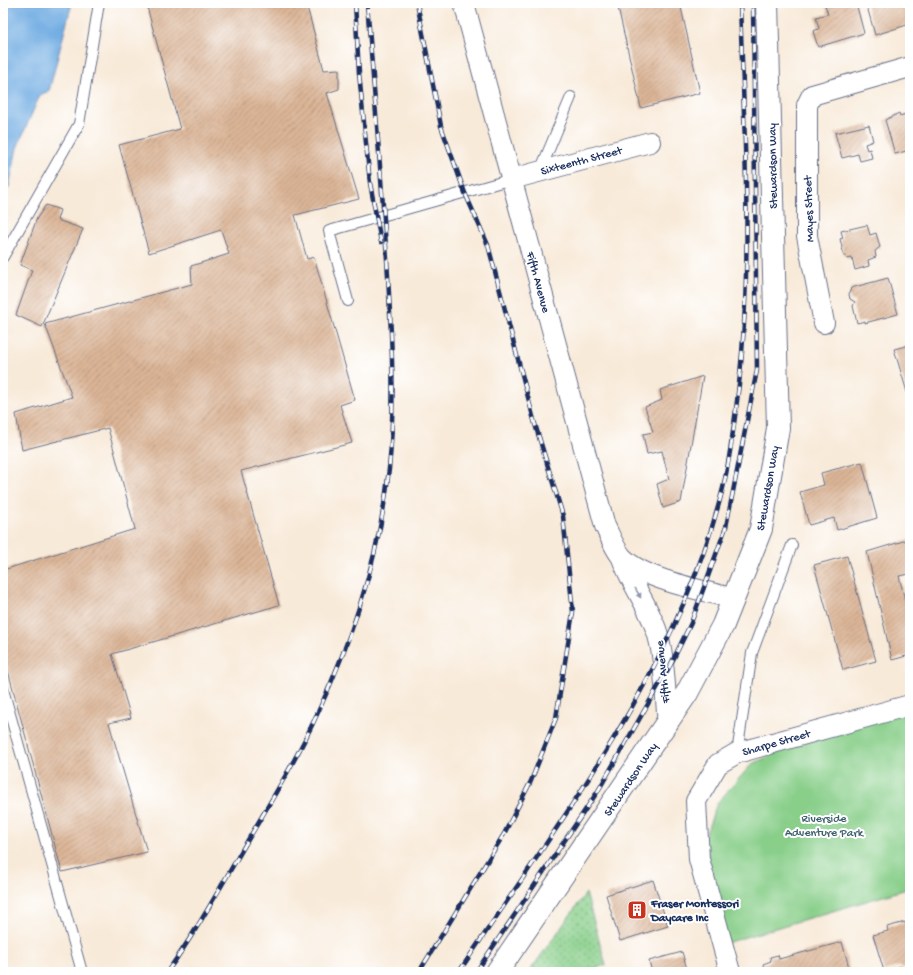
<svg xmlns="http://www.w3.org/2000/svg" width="913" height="975" font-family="'Gochi Hand',sans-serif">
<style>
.grass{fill:url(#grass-dots);stroke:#527f74}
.green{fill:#89cf8a;stroke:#527f74}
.water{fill:#70ace2;stroke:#466ea0}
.building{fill:url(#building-hatch)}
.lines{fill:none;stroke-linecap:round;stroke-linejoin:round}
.service-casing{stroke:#687089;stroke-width:12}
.minor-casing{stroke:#687089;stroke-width:22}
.primary-casing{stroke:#687089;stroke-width:24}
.service{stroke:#fff;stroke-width:10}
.minor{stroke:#fff;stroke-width:20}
.primary{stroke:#fff;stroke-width:22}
.rail-casing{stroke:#1b2f5e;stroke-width:4.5}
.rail{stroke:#fff;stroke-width:3;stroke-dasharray:9;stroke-linecap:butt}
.oneway{fill:#8d97ae}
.labels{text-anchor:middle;stroke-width:4;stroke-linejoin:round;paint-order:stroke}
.street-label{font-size:12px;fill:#1b2f5e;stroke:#fff}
.park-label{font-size:12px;fill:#3c5f6b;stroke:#fff}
.poi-label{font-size:12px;font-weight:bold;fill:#1b2f5e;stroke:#fff;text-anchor:start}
</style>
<defs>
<pattern id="grass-dots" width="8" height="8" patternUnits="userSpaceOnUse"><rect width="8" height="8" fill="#89cf8a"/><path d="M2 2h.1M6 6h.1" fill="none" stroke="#6fa874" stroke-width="1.8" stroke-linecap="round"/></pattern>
<pattern id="building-hatch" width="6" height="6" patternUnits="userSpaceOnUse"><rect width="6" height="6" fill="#dcb596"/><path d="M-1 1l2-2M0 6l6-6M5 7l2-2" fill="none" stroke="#b2947e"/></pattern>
</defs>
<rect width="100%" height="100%" fill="#fff"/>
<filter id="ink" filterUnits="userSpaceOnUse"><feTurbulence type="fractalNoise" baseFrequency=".025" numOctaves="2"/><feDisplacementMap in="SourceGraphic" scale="8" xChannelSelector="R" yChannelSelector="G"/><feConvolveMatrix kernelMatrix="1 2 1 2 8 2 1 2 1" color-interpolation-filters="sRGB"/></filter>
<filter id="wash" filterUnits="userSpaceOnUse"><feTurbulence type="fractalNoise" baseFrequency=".012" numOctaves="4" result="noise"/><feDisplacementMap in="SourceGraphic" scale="16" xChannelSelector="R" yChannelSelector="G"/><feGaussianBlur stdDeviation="0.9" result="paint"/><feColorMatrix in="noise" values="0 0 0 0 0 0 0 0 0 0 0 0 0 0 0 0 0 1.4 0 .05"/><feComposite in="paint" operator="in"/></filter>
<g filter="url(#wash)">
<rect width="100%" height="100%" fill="#f8ead9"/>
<!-- grass -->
<path class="grass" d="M586,893l20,72 -24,7h-53z"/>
<!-- green -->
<path class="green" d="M910,710v178l-188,56 -25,-85 20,-56 35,-39 58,-26z"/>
<!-- water -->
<path class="water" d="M3,3h69l-23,88 -9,4 -23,53 -8,39 -6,7z"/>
<g id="blocks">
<!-- building -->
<path class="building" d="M146,3h160l18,67 15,-1v20l-12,4 32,106 -64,16 12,44 7,-2 41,143 -15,5 12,38 -111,28 38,134 -167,49 19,64 -22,5 38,129 -85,20 -59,-220v-82l132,-41 -27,-101 -86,22 -6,-36 56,-17 -27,-73 147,-40 -1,-18 38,-12 -8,-24 -72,23 -30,-108 61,-16z
M617,3h63l20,90 -59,15z
M833,3h23l8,30 -46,14 -5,-16 6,-2 -3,-12 12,-3 -3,-9z
M866,3h40l4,21 -35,11z
M899,113l1,3 9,-3 1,5v32l-15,4 -10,-34z
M869,125l4,16 -8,3 2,6 3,-1 2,9 -12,3 -2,-7 -16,4 -7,-25z
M46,205l14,5 -3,10 26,9 -41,98 -26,-12 16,-45 -12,-5 17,-47z
M867,225l3,10 6,-2 4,14 -5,4 1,6 -8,3 1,6 -14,4 -3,-12 -5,1 -1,-3h-2l-4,-17 3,-1 -2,-7z
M888,278l10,36 -33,9v-2l-8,2 -4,-17 2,-4 -5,-3 -1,-5 2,-6z
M910,345v57l-16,-53z
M703,376l-22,126 -18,6 -6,-24 12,-5 -7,-28 -15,3 -4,-20 10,-2 -8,-25 17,-7 -2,-10z
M862,462l15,56 -40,12 -3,-12 -25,7 -9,-33 24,-7 -3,-12z
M910,539v35l-11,2 11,45v34l-18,5 -25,-108z
M847,556l29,105 -33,9 -29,-105z
M653,880l15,46 -48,15 -14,-46z
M905,922l2,5h3v39l-9,2v-2l-17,5 -11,-36 15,-4 -1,-4z
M842,942l8,29 -2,1h-83l-2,-8 8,-3 -1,-4 8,-2 1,4z
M682,952l5,17 -10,3h-25l-3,-11z"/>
</g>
</g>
<g filter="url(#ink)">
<use href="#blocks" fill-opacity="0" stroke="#687089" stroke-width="1"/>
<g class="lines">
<defs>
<path id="service" d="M540,171l31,-74
M3,257l76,-133 20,-121
M348,301l-19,-70 183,-52
M3,689l79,283
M737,753l15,-100 40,-108"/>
<path id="minor" d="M464,3l141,523c5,10 9,21 16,30 21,24 83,34 113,43
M512,179l138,-37
M824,323l-17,-87v-131l5,-10 98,-28
M622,558c9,25 25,46 34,71 9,24 9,68 12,94
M730,972l-31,-113 -3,-58 22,-37 19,-11 173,-48"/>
<path id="primary" d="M497,972l190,-279 36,-68 38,-96 17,-101 -11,-425"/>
</defs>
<!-- service casing -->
<use href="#service" class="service-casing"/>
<!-- minor casing -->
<use href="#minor" class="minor-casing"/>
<!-- primary casing -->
<use href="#primary" class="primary-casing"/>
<!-- service -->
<use href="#service" class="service"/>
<!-- minor -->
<use href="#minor" class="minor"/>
<!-- primary -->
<use href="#primary" class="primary"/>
<defs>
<path id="rail" d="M355,3l4,70 11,110 11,59
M417,3l24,123 24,67 23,52 47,179 28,92 10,96 -17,106 -25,63 -27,53 -85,138
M167,972c29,-40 53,-84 78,-127 26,-44 53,-88 74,-135 35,-76 61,-157 70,-241 7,-69 2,-140 -2,-210 -6,-85 -13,-171 -20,-256
M459,972c102,-153 219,-303 264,-484 8,-34 12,-69 16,-104 14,-126 5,-254 1,-381
M476,972l122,-181 73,-127 20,-41 35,-96 31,-157 -4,-367"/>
</defs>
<!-- rail casing -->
<use href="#rail" class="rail-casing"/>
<!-- rail -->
<use href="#rail" class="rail"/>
</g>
<!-- one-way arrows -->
<defs><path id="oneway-solid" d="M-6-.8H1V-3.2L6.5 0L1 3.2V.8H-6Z"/></defs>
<use class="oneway" href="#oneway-solid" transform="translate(638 593) rotate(60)"/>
</g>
<!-- icons -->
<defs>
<symbol id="building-square" viewBox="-11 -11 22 22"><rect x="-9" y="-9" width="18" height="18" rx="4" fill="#c8321e" stroke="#fff"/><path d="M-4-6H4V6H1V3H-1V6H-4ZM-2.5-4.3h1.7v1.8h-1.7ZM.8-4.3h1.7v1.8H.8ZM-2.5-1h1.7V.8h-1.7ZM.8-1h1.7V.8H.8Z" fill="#fff"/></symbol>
</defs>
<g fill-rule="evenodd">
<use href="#building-square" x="626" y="899" width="22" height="22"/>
</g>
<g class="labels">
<!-- street labels -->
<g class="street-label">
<text transform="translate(581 160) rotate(-15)" y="4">Sixteenth Street</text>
<text transform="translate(772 166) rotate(-91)" y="4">Stewardson Way</text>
<text transform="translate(808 209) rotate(-92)" y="4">Mayes Street</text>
<text transform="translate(539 282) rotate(75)" y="4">Fifth Avenue</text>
<text transform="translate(767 488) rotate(-80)" y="4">Stewardson Way</text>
<text transform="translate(662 672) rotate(-96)" y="4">Fifth Avenue</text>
<text transform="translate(776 742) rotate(-16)" y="4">Sharpe Street</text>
<text transform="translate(630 779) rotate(-56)" y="4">Stewardson Way</text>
</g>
<!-- park labels -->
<g class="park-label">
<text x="824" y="822">Riverside<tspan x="824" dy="14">Adventure Park</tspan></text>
</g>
<!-- poi labels -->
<g class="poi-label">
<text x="651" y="907">Fraser Montessori<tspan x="651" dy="14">Daycare Inc</tspan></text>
</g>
</g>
<!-- margin -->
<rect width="913" height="975" fill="none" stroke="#fff" stroke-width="16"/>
</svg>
